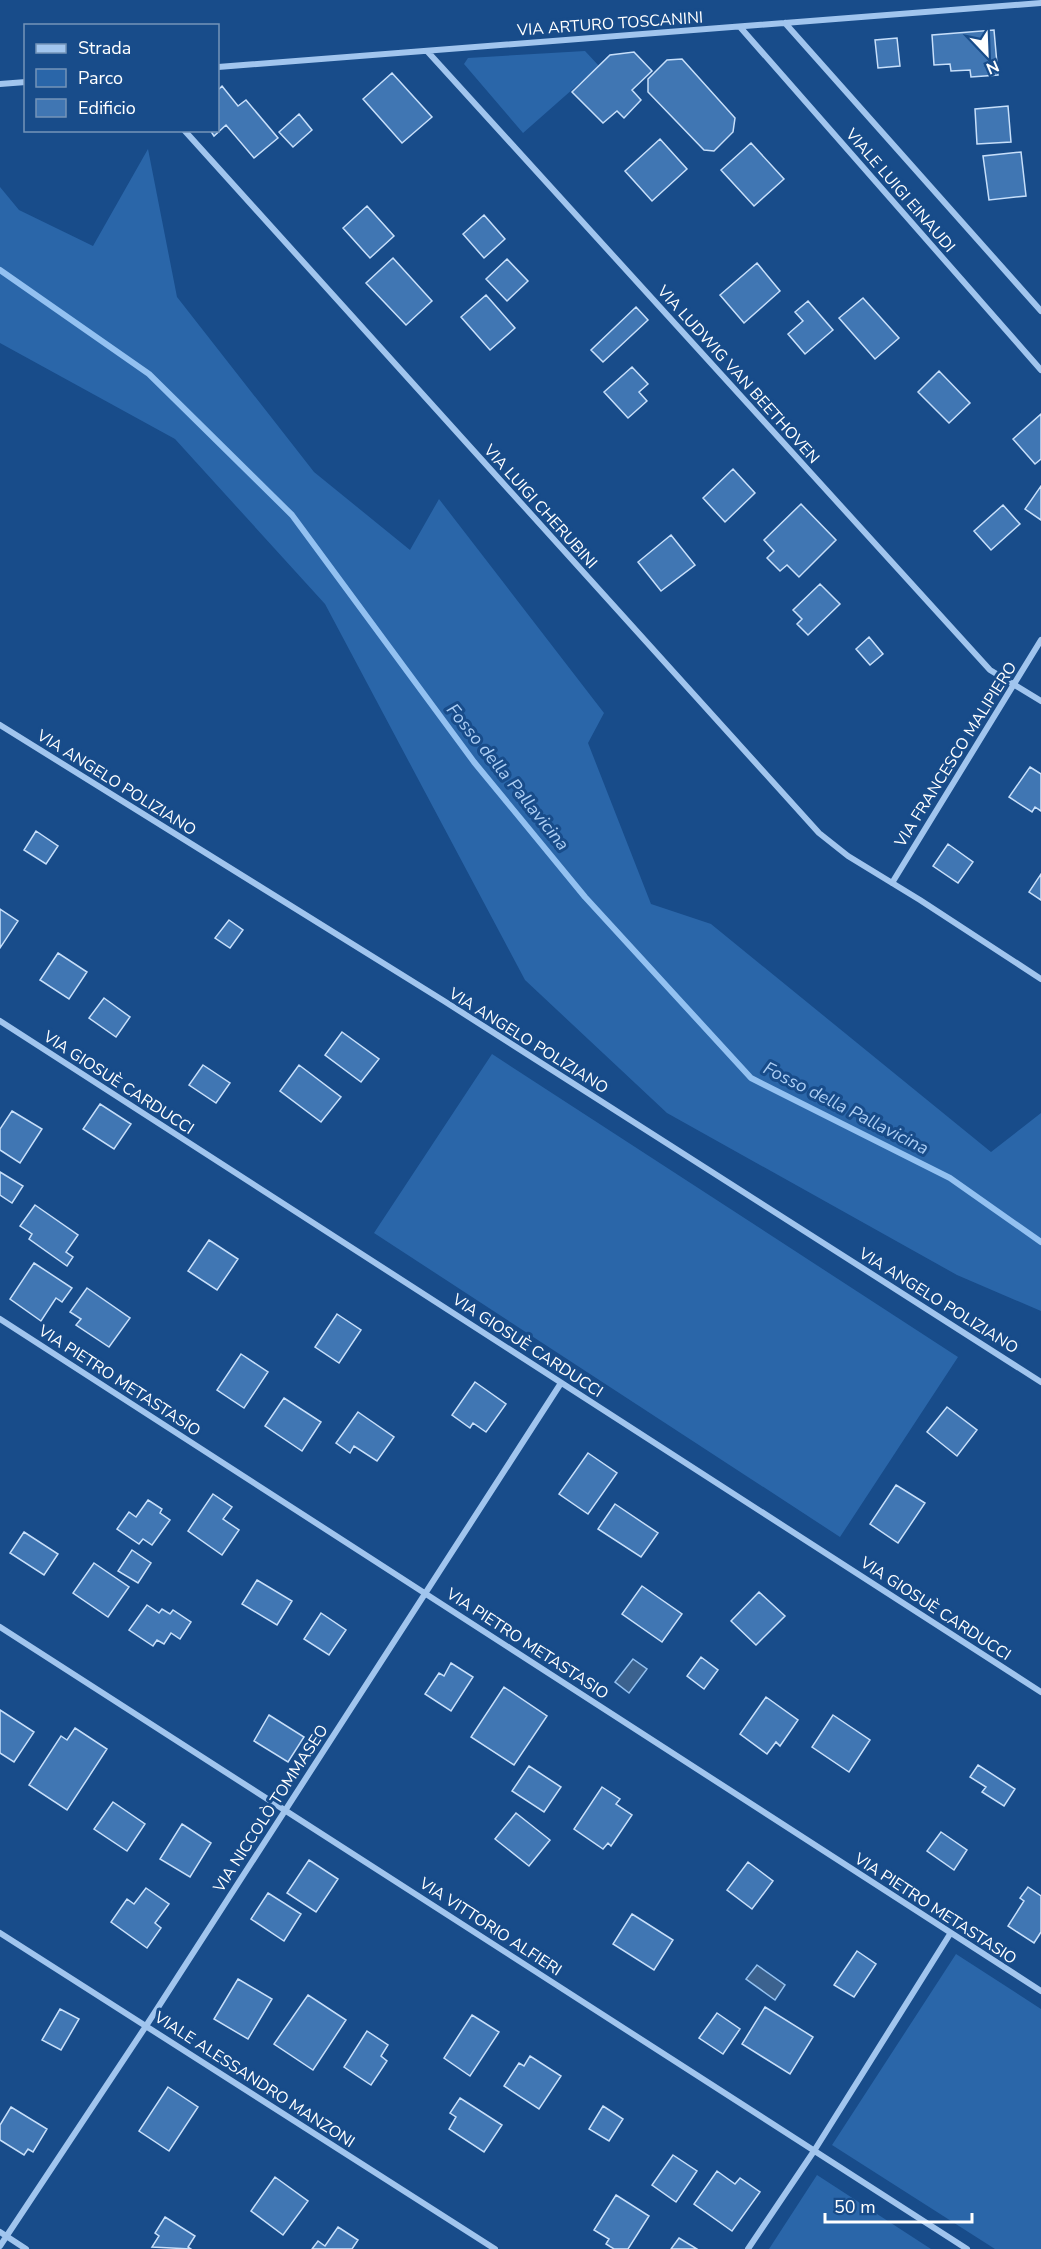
<svg xmlns="http://www.w3.org/2000/svg" width="1041" height="2249" font-family="'Nunito Sans',sans-serif">
<style>
.green{fill:#2a66a9}
.water{fill:#3b628f;stroke:#93c1f1;stroke-width:1.5}
.lines{fill:none;stroke-linecap:round;stroke-linejoin:round}
.stream{stroke:#93c1f1;stroke-width:6}
.building{fill:#4076b3;stroke:#c7dffa;stroke-width:1.5}
.minor{stroke:#a1c5ee;stroke-width:6}
.labels{text-anchor:middle;stroke-width:6;stroke-linejoin:round;paint-order:stroke}
.street-label{font-size:16px;fill:#fff;stroke:#184c8a}
.water-label{font-size:18px;font-style:italic;fill:#adcff5;stroke:#184c8a}
</style>
<rect width="100%" height="100%" fill="#184c8a"/>
<!-- green -->
<path class="green" d="M585,51l14,15 -76,67 -59,-69 4,-6z
M148,149l29,148 137,175 96,78 29,-51 165,214 -16,30 63,161 60,20 280,228 50,-39v198l-84,-36 -290,-162 -142,-133 -200,-376 -150,-165 -175,-96v-156l19,23 74,36z
M492,1054l466,303 -118,180 -466,-304z
M956,1954l85,55v240h-46l-163,-104z
M817,2175l114,74h-162z"/>
<!-- water -->
<path class="water" d="M633,1659l14,10 -18,24 -14,-11z
M757,1965l28,20 -10,15 -29,-21z"/>
<g class="lines">
<!-- stream -->
<path class="stream" d="M0,270l149,104 143,141 182,247 111,135 166,181 199,100 91,64"/>
</g>
<!-- building -->
<path class="building" d="M994,30l4,45 -27,2 -1,-7 -19,1 -1,-7 -16,1 -2,-30z
M897,38l3,28 -22,2 -3,-28z
M634,52l18,19 -20,19 9,10 -17,18 -7,-7 -14,12 -31,-31 38,-37z
M682,59l53,59 -2,14 -19,19 -10,-1 -56,-58v-13l19,-19z
M392,73l40,44 -30,26 -39,-44z
M222,86l16,20 8,-6 32,38 -24,20 -28,-33 -12,11 -4,-6h8v-40z
M1008,106l3,36 -34,2 -2,-35z
M299,114l13,16 -19,17 -14,-15z
M660,139l27,30 -35,32 -27,-30z
M751,143l33,36 -30,27 -33,-36z
M1021,152l5,44 -37,4 -6,-44z
M367,206l27,30 -24,22 -27,-30z
M484,215l21,24 -21,19 -21,-24z
M393,258l39,43 -26,24 -40,-42z
M507,259l21,22 -21,20 -21,-22z
M757,263l23,28 -36,32 -24,-28z
M486,295l29,33 -25,22 -29,-33z
M863,298l36,40 -24,21 -36,-41z
M808,301l25,29 -28,24 -17,-20 15,-13 -8,-9z
M636,307l12,13 -45,42 -12,-12z
M632,367l16,17 -9,8 8,9 -19,17 -24,-26z
M939,371l31,32 -21,20 -31,-31z
M1041,414v45l-6,5 -22,-25z
M733,469l22,24 -30,29 -22,-24z
M1041,486v34l-16,-11z
M801,504l35,36 -37,37 -12,-12 -7,6 -13,-13 7,-7 -10,-11z
M1003,505l17,19 -29,26 -17,-19z
M671,535l24,30 -34,26 -23,-29z
M820,584l20,20 -32,31 -11,-11 5,-5 -9,-9z
M869,637l14,17 -13,11 -14,-16z
M1030,767l11,7v37l-6,-4 -3,5 -23,-15z
M36,831l22,15 -12,18 -22,-14z
M948,844l25,18 -15,21 -25,-17z
M1041,874v26l-12,-8z
M0,909l18,12 -18,27z
M229,920l14,10 -13,18 -15,-10z
M58,953l29,19 -18,27 -29,-19z
M104,998l26,19 -14,20 -27,-19z
M342,1032l37,27 -18,23 -36,-27z
M203,1065l27,18 -14,20 -27,-18z
M299,1065l42,32 -20,25 -41,-31z
M100,1104l31,20 -17,25 -31,-20z
M12,1111l30,18 -22,34 -20,-13v-21z
M0,1172l23,14 -11,17 -12,-8z
M35,1205l43,30 -12,17 7,5 -6,9 -38,-27 3,-5 -12,-8z
M209,1240l29,19 -21,31 -29,-19z
M34,1263l38,25 -10,14 -6,-4 -15,23 -31,-22z
M87,1288l43,30 -21,29 -33,-22 5,-6 -11,-7z
M337,1314l24,16 -22,33 -24,-16z
M241,1354l27,18 -24,36 -27,-18z
M475,1382l31,22 -20,28 -13,-9 -3,5 -18,-13z
M284,1398l37,24 -19,29 -37,-25z
M947,1407l30,23 -20,26 -30,-24z
M358,1412l36,25 -17,24 -23,-15 -4,7 -14,-10z
M588,1453l29,20 -29,41 -29,-20z
M896,1485l29,18 -27,40 -28,-19z
M213,1494l19,13 -9,12 16,11 -17,25 -34,-24z
M148,1500l14,9 -2,4 10,7 -18,25 -9,-6 -4,5 -22,-15 12,-17 7,5z
M615,1504l43,29 -17,24 -43,-28z
M24,1532l34,22 -14,21 -34,-22z
M132,1550l19,13 -13,20 -20,-12z
M94,1563l35,24 -21,30 -35,-24z
M257,1580l35,21 -15,24 -35,-21z
M642,1586l40,28 -20,28 -40,-28z
M759,1592l26,24 -29,29 -25,-24z
M147,1605l12,8 3,-4 8,5 3,-4 18,12 -11,17 -9,-6 -7,11 -7,-4 -4,6 -24,-16z
M321,1613l25,17 -17,25 -25,-16z
M701,1657l17,13 -14,19 -17,-13z
M451,1663l22,14 -22,34 -26,-17 14,-21 5,3z
M504,1687l43,29 -33,49 -43,-28z
M766,1697l32,23 -18,26 -4,-4 -9,12 -27,-20z
M0,1710l34,22 -20,30 -14,-9z
M269,1715l35,22 -16,25 -34,-21z
M833,1715l37,25 -21,32 -37,-25z
M75,1728l32,21 -40,61 -38,-25 32,-49 6,4z
M978,1765l37,24 -11,17 -22,-14 4,-5 -16,-10z
M529,1766l32,21 -17,25 -32,-21z
M602,1787l18,12 -4,5 16,11 -21,31 -3,-3 -5,6 -29,-20z
M113,1802l32,22 -18,27 -33,-22z
M516,1813l34,27 -21,26 -34,-27z
M182,1824l29,19 -21,34 -30,-18z
M941,1832l26,18 -13,20 -27,-19z
M309,1860l29,19 -22,33 -29,-19z
M748,1862l25,19 -21,28 -25,-19z
M1028,1887l13,9v36l-7,11 -26,-17 16,-25 -4,-3z
M146,1888l23,16 -14,19 6,5 -14,20 -36,-26 16,-23 7,5z
M268,1893l33,21 -17,27 -33,-22z
M632,1914l41,26 -19,30 -41,-26z
M857,1951l19,13 -22,33 -20,-12z
M238,1979l34,20 -24,40 -34,-20z
M308,1995l38,25 -33,50 -39,-26z
M765,2007l48,30 -23,37 -48,-30z
M60,2009l19,10 -18,31 -19,-10z
M717,2013l23,16 -17,25 -24,-16z
M472,2015l27,17 -29,44 -26,-18z
M367,2031l21,14 -7,11 6,5 -16,24 -27,-18z
M530,2056l31,20 -22,33 -35,-23 15,-23 5,3z
M168,2087l30,20 -29,44 -30,-20z
M460,2098l42,27 -18,27 -35,-23 7,-12 -6,-4z
M603,2106l20,13 -14,22 -20,-12z
M11,2107l36,22 -14,23 -5,-3 -4,6 -24,-15v-15z
M673,2155l24,16 -21,31 -24,-17z
M717,2171l18,13 5,-6 20,14 -28,39 -38,-27z
M275,2177l33,24 -25,34 -32,-24z
M616,2195l33,21 -21,33h-14l-8,-5 3,-5 -15,-9z
M165,2217l30,19 -7,11 3,2 -39,-2 7,-11 -4,-3z
M338,2227l20,13 -6,9h-40l6,-8 7,5z
M679,2238l18,11h-26z"/>
<g class="lines">
<!-- minor -->
<path class="minor" d="M785,23l256,288
M740,27l301,343
M427,51l563,619 51,31
M218,67l823,-64
M0,84l26,-2
M184,130l635,703 29,23 72,44 121,79
M0,725l444,276 597,381
M892,883l149,-243
M0,1021l1041,671
M0,1319l1041,672
M0,1627l967,622
M0,1933l495,316
M0,2232l26,17
M0,2246l146,-220 415,-643
M748,2249l66,-98 136,-217"/>
</g>
<g class="labels">
<!-- street labels -->
<g class="street-label">
<text transform="translate(610 23) rotate(-4)" y="6">VIA ARTURO TOSCANINI</text>
<text transform="translate(901 190) rotate(49)" y="6">VIALE LUIGI EINAUDI</text>
<text transform="translate(739 374) rotate(48)" y="6">VIA LUDWIG VAN BEETHOVEN</text>
<text transform="translate(541 506) rotate(48)" y="6">VIA LUIGI CHERUBINI</text>
<text transform="translate(955 754) rotate(-58)" y="6">VIA FRANCESCO MALIPIERO</text>
<text transform="translate(117 782) rotate(32)" y="6">VIA ANGELO POLIZIANO</text>
<text transform="translate(529 1040) rotate(32)" y="6">VIA ANGELO POLIZIANO</text>
<text transform="translate(119 1082) rotate(33)" y="6">VIA GIOSUÈ CARDUCCI</text>
<text transform="translate(939 1300) rotate(32)" y="6">VIA ANGELO POLIZIANO</text>
<text transform="translate(528 1345) rotate(33)" y="6">VIA GIOSUÈ CARDUCCI</text>
<text transform="translate(120 1380) rotate(33)" y="6">VIA PIETRO METASTASIO</text>
<text transform="translate(936 1608) rotate(33)" y="6">VIA GIOSUÈ CARDUCCI</text>
<text transform="translate(528 1643) rotate(33)" y="6">VIA PIETRO METASTASIO</text>
<text transform="translate(270 1808) rotate(-57)" y="6">VIA NICCOLÒ TOMMASEO</text>
<text transform="translate(936 1908) rotate(33)" y="6">VIA PIETRO METASTASIO</text>
<text transform="translate(491 1926) rotate(33)" y="6">VIA VITTORIO ALFIERI</text>
<text transform="translate(255 2079) rotate(33)" y="6">VIALE ALESSANDRO MANZONI</text>
</g>
<!-- water labels -->
<g class="water-label">
<text transform="translate(508 777) rotate(51)" y="6">Fosso della Pallavicina</text>
<text transform="translate(846 1108) rotate(27)" y="6">Fosso della Pallavicina</text>
</g>
</g>
<!-- legend -->
<rect x="24" y="24" width="195" height="108" fill="#184c8a" stroke="#7494b9" stroke-width="1.5"/>
<rect x="36" y="44" width="30" height="9" fill="#a1c5ee" stroke="#7494b9" stroke-width="1.5"/>
<text x="78" y="54" font-size="18" fill="#ffffff">Strada</text>
<rect x="36" y="69" width="30" height="18" fill="#2a66a9" stroke="#7494b9" stroke-width="1.5"/>
<text x="78" y="84" font-size="18" fill="#ffffff">Parco</text>
<rect x="36" y="99" width="30" height="18" fill="#4076b3" stroke="#7494b9" stroke-width="1.5"/>
<text x="78" y="114" font-size="18" fill="#ffffff">Edificio</text>
<!-- north arrow -->
<g transform="translate(987 54) rotate(157)" stroke="#184c8a" stroke-width="4.5" paint-order="stroke">
<path d="M0-4.5L10 22L0 15L-10 22Z" fill="#ffffff"/>
<text y="-9" font-size="16" font-weight="bold" text-anchor="middle" fill="#ffffff">N</text>
</g>
<!-- scale -->
<path d="M825 2213v9h147v-9" fill="none" stroke="#ffffff" stroke-width="3"/>
<text x="834" y="2213" font-size="18" fill="#ffffff" stroke="#184c8a" stroke-width="4.5" paint-order="stroke">50 m</text>
</svg>
